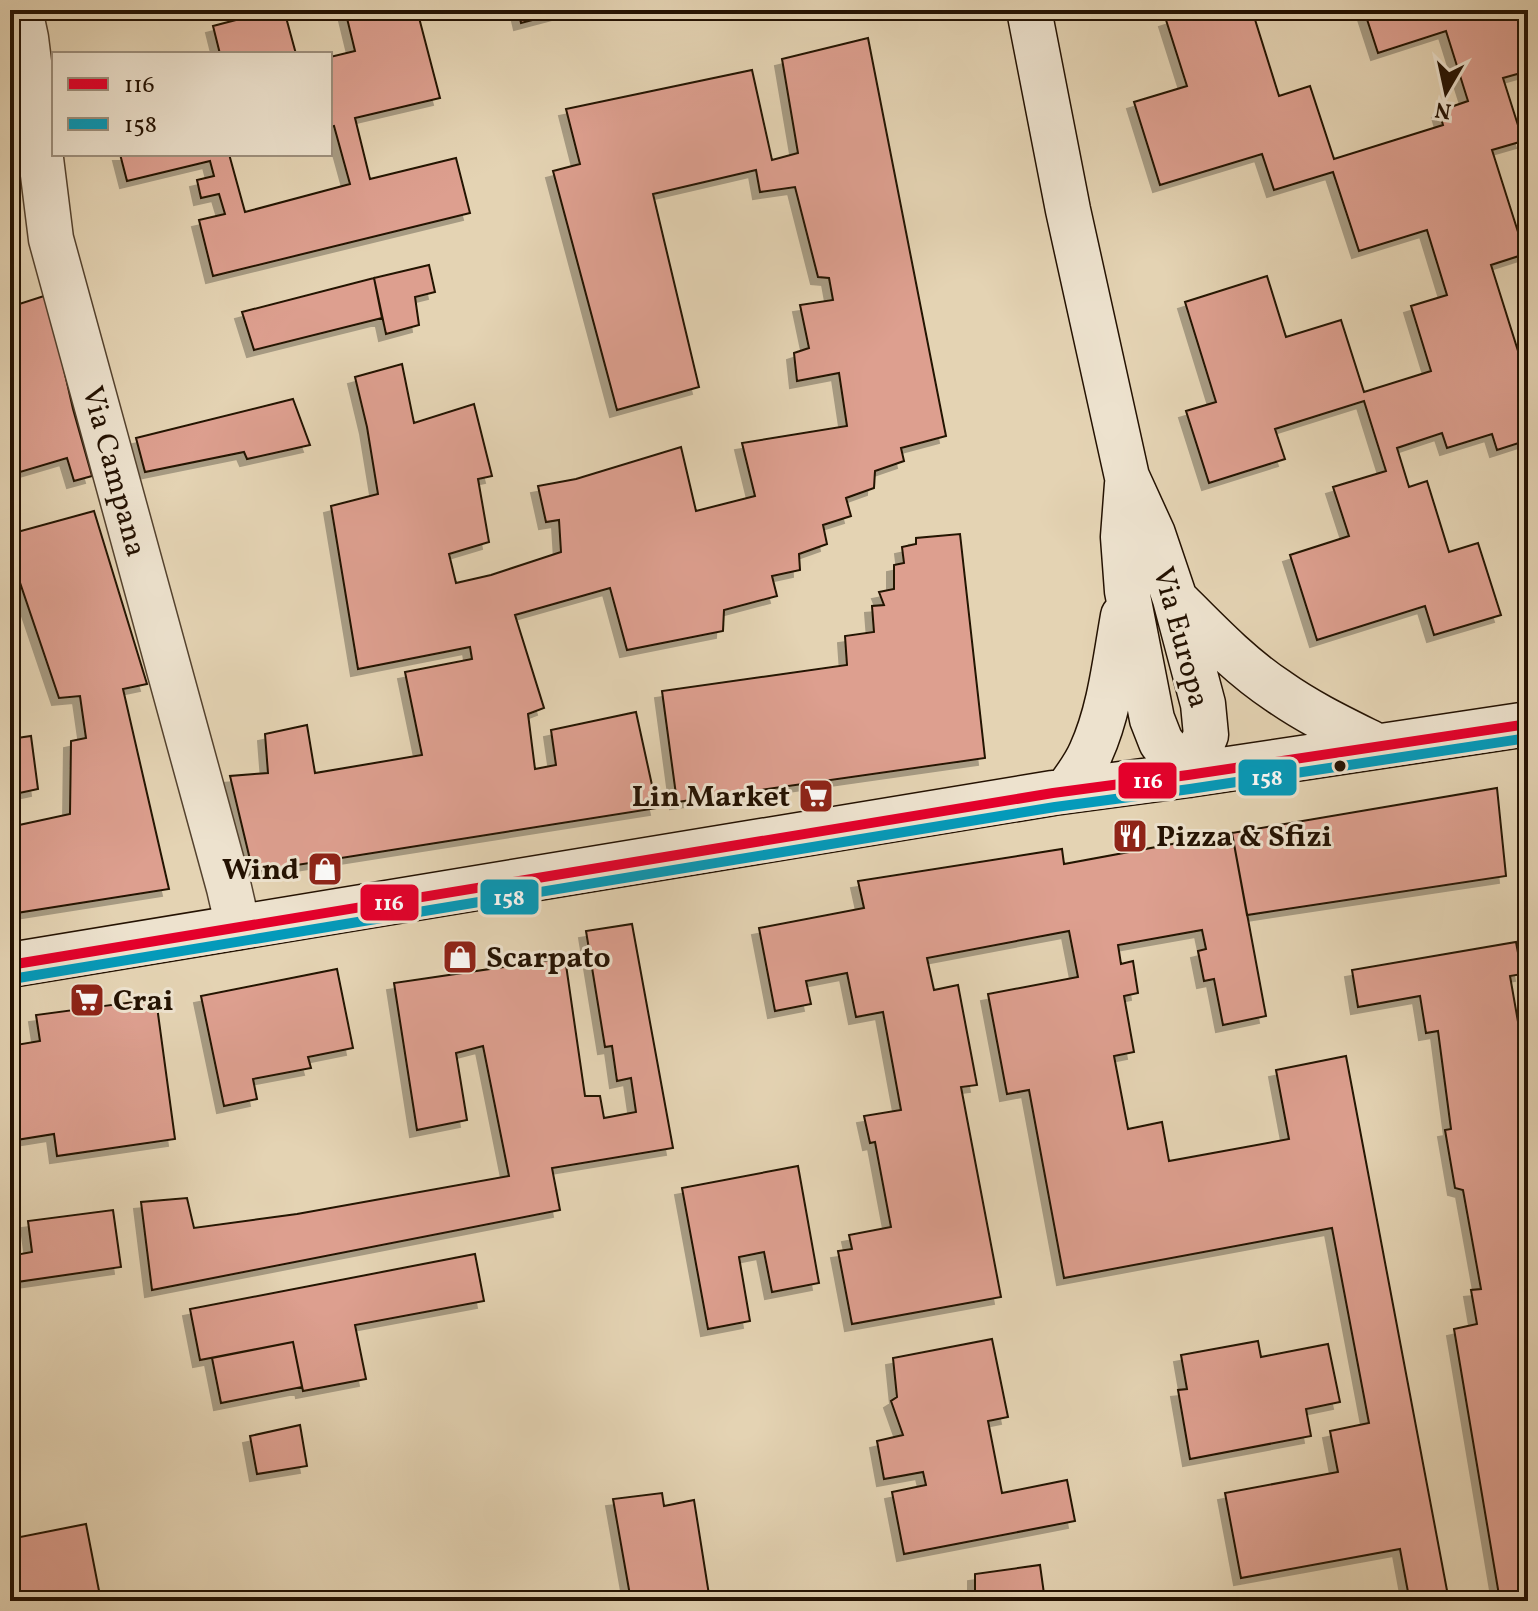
<svg xmlns="http://www.w3.org/2000/svg" width="1538" height="1611" font-family="Vollkorn,serif">
<style>
.building{fill:#dd9f8f;stroke:#241202;stroke-width:2;filter:url(#shadow)}
.lines{fill:none;stroke-linecap:round;stroke-linejoin:round}
.street-casing{stroke:#54422e;stroke-width:47}
.secondary-casing{stroke:#241202;stroke-width:47}
.street{stroke:#ede2ce;stroke-width:44}
.secondary{stroke:#ede2ce;stroke-width:44}
.bus-1-casing{stroke:#ede2ce;stroke-width:16}
.bus-2-casing{stroke:#ede2ce;stroke-width:16}
.bus-1{stroke:#e4002b;stroke-width:10}
.bus-2{stroke:#049aba;stroke-width:10}
.bus-dot{fill:#241202;stroke:#ede2ce;stroke-width:3}
.labels{text-anchor:middle;stroke-width:6;stroke-linejoin:round;paint-order:stroke}
.street-label{font-size:30px;fill:#241202;stroke:#ede2ce}
.poi-label{font-size:30px;font-weight:bold;fill:#241202;stroke:#ede2ce;text-anchor:start}
.line-badge{stroke:#ede2ce;stroke-width:3}
.badge-label{font-size:22px;text-anchor:middle;font-weight:bold;fill:#fff}
</style>
<defs>
<filter id="shadow"><feDropShadow dx="-7" dy="7" stdDeviation="0" flood-color="#0004"/></filter>
</defs>
<rect width="100%" height="100%" fill="#e4d3b3"/>
<filter id="stains"><feTurbulence type="fractalNoise" baseFrequency=".0025" numOctaves="4"/><feColorMatrix values="0 0 0 0 .2 0 0 0 0 .09 0 0 0 0 .02 0 0 0 .5 -.17"/></filter>
<radialGradient id="worn" r=".72"><stop offset=".6" stop-color="#630" stop-opacity="0"/><stop offset="1" stop-color="#630" stop-opacity=".3"/></radialGradient>
<!-- building -->
<path class="building" d="M274,10h10l12,44h-76l-7,-28z
M345,10h72l23,88 -85,20 15,61 86,-21 14,55 -257,63 -14,-56 26,-6 -6,-20 -18,4 -4,-18 17,-4 -4,-15 -83,20 -7,-27h109l16,58 105,-28 -16,-58 -4,1v-70l25,-6z
M518,10h52l-49,13z
M1197,10h55l27,86 31,-10 24,73 109,-34 -4,-14 29,-10 -22,-70 -68,22 -14,-43h164v61l-25,7 20,63 -31,9 33,104 -34,11 33,105 4,-1v71l-31,10 -5,-16 -45,14 -5,-15 -45,15 12,39 18,-6 22,71 29,-9 23,72 -67,20 -9,-29 -108,34 -27,-85 59,-19 -16,-49 53,-16 -22,-70 -89,28 10,30 -76,24 -23,-72 30,-9 -31,-100 82,-26 19,61 55,-17 23,72 67,-21 -20,-65 36,-11 -20,-65 -68,21 -26,-79 -59,18 -12,-36 -102,31 -26,-83 53,-16 -21,-66z
M868,38l78,398 -45,12 3,13 -29,10 -1,17 -28,10 5,18 -28,9 4,19 -28,10 1,16 -28,6 5,20 -53,14 -1,21 -96,19 -17,-62 -95,27 29,93 -16,6 7,55 21,-4 -5,-35 85,-18 21,96 -404,64 -23,-96 38,-3 -3,-39 42,-9 8,48 107,-18 -17,-83 67,-13 -2,-12 -112,22 -27,-163 47,-12 -11,-67 -12,-50 47,-13 12,59 60,-19 18,72 -14,3 11,63 -40,12 7,29 35,-8 70,-23 -2,-32 -13,2 -8,-36 38,-7 105,-32 15,64 59,-15 -13,-53 105,-17 -8,-53 -42,8 -3,-28 15,-5 -9,-43 33,-5 -4,-22 -11,-1 -23,-90 -35,5 -4,-22 -103,24 46,193 -82,23 -64,-239 27,-7 -14,-55 186,-39 20,90 26,-7 -16,-94z
M429,265l6,27 -20,5 4,28 -33,9 -12,-56z
M374,278l8,40 -128,32 -12,-38z
M47,295l26,114 19,67 -18,5 -7,-23 -57,17v-168z
M293,399l17,46 -63,14 -3,-7 -99,20 -9,-34z
M94,511l53,173 -24,5 46,200 -159,25v-175l21,-3 7,53 -28,6 9,30 51,-11 1,-73 15,-3 -6,-42 -21,2 -49,-145v-19z
M960,534l25,224 -308,44 -15,-111 185,-26 -2,-29 29,-4 -2,-26 12,-1 -5,-13 15,-3v-24l10,-2 -2,-16 14,-3v-6z
M1497,788l9,88 -259,39 -15,-82z
M1232,833l34,183 -43,9 -9,-46 -10,2 -6,-30 8,-2 -4,-19 -84,15 3,19 12,-3 5,32 -14,3 10,56 -20,4 14,73 34,-7 7,39 120,-22 -13,-69 70,-14 103,545h-91l50,-9 -8,-43 -159,29 -16,-85 113,-21 -8,-41 39,-8 -37,-195 -268,50 -35,-188 -22,4 -19,-100 90,-17 -9,-46 -142,27 7,32 24,-5 19,100 -16,2 40,210 -149,27 -14,-73 14,-2 -3,-14 42,-8 -16,-85 -5,1 -6,-27 37,-6 -18,-98 -27,5 -9,-44 -41,8 5,23 -36,7 -16,-83 105,-20 -6,-27 204,-32 2,15z
M632,924l41,224 -121,20 8,42 -408,80 -11,-88 46,-4 7,30 103,-14 212,-38 -26,-130 -27,7 11,67 -50,10 -23,-147 171,-25 20,138h15l4,22 32,-6 -5,-34 -14,3 -5,-35 -7,1 -19,-116z
M1516,942l6,32 -12,2 18,103v522h-28l-46,-272 23,-5 -6,-34 10,-1 -18,-99 -8,-2 -10,-58 6,-1 -13,-98 -12,2 -6,-37 -62,11 -6,-37z
M337,969l16,79 -45,9 3,11 -58,11 4,20 -33,7 -23,-110z
M156,999l19,140 -118,17 -3,-22 -44,7v-95l30,-5 -4,-26z
M798,1166l21,117 -47,9 -8,-40 -25,5 11,64 -42,8 -26,-141z
M113,1210l8,57 -111,16v-27l22,-4 -4,-31z
M475,1254l9,47 -129,24 11,54 -63,12 -10,-49 -93,18 -10,-51z
M992,1339l16,78 -20,4 14,72 65,-13 8,41 -171,33 -12,-62 34,-7 -3,-13 -39,7 -7,-38 26,-6 -12,-34 6,-4 -4,-39z
M1258,1341l3,16 67,-13 12,58 -34,7 5,27 -121,23 -12,-69 9,-1 -6,-34z
M293,1342l9,45 -81,16 -9,-45z
M300,1425l7,41 -50,8 -7,-38z
M662,1493l2,13 30,-6 16,101h-79l-18,-102z
M86,1524l15,77h-91l2,-1 -2,-13v-48z
M1040,1565l5,36h-125l55,-6v-21z"/>
<g class="lines">
<defs>
<path id="street" d="M20,10l6,28 25,201 178,649 9,39"/>
<path id="secondary" d="M1029,10l39,200 59,267 26,57 22,65 28,105 3,31 -18,40
M1127,484l-4,53 4,54 25,128 9,23 27,33
M1175,599c32,32 65,67 103,92 31,22 65,38 99,55
M1067,790c9,-12 18,-24 24,-38 19,-42 24,-91 32,-136
M10,965l1043,-172 135,-18 340,-51"/>
</defs>
<!-- street casing -->
<use href="#street" class="street-casing"/>
<!-- secondary casing -->
<use href="#secondary" class="secondary-casing"/>
<!-- street -->
<use href="#street" class="street"/>
<!-- secondary -->
<use href="#secondary" class="secondary"/>
<defs>
<path id="bus-1" d="M10,965l1043,-172 135,-18 340,-51"/>
<path id="bus-2" d="M12,979l1043,-172 135,-18 338,-51"/>
</defs>
<!-- bus-1 casing -->
<use href="#bus-1" class="bus-1-casing"/>
<!-- bus-2 casing -->
<use href="#bus-2" class="bus-2-casing"/>
<!-- bus-1 -->
<use href="#bus-1" class="bus-1"/>
<!-- bus-2 -->
<use href="#bus-2" class="bus-2"/>
</g>
<!-- icons -->
<defs>
<symbol id="supermarket-square" viewBox="-11 -11 22 22"><rect x="-9" y="-9" width="18" height="18" rx="4" fill="#8f2418" stroke="#ede2ce"/><path d="M-6-5.5h2.5l.6 2H6L4.5 2H-2.5L-4.4-4H-6ZM-1.5 3.2a1.3 1.3 0 1 0 .1 0ZM3 3.2a1.3 1.3 0 1 0 .1 0Z" fill="#fff"/></symbol>
<symbol id="restaurant-square" viewBox="-11 -11 22 22"><rect x="-9" y="-9" width="18" height="18" rx="4" fill="#8f2418" stroke="#ede2ce"/><path d="M-5-6h1v4h1v-4h1v4h1v-4h1v5L-1.5 .5V6h-2V.5L-5-1ZM5-6V6H3V1.5H1.5Q1.5-4 5-6Z" fill="#fff"/></symbol>
<symbol id="shop-square" viewBox="-11 -11 22 22"><rect x="-9" y="-9" width="18" height="18" rx="4" fill="#8f2418" stroke="#ede2ce"/><path d="M-5-2.5h2.3a2.7 3.5 0 0 1 5.4 0H5L5.5 6h-11ZM-1.5-2.5h3a1.5 2.3 0 0 0-3 0Z" fill="#fff"/></symbol>
</defs>
<g fill-rule="evenodd">
<use href="#supermarket-square" x="796" y="776" width="40" height="40"/>
<use href="#restaurant-square" x="1110" y="816" width="40" height="40"/>
<use href="#shop-square" x="305" y="849" width="40" height="40"/>
<use href="#shop-square" x="440" y="937" width="40" height="40"/>
<use href="#supermarket-square" x="67" y="980" width="40" height="40"/>
</g>
<!-- markers -->
<circle class="bus-dot" cx="1340" cy="766" r="7"/>
<g class="labels">
<!-- street labels -->
<g class="street-label">
<text transform="translate(115 471) rotate(75)" y="10">Via Campana</text>
<text transform="translate(1182 637) rotate(75)" y="10">Via Europa</text>
</g>
<!-- poi labels -->
<g class="poi-label">
<text x="790" y="806" text-anchor="end">Lin Market</text>
<text x="1156" y="846">Pizza &amp; Sfizi</text>
<text x="299" y="879" text-anchor="end">Wind</text>
<text x="486" y="967">Scarpato</text>
<text x="113" y="1010">Crai</text>
</g>
</g>
<g class="line-badge">
<rect x="1237" y="758" width="61" height="39" rx="8" fill="#049aba"/>
<rect x="1117" y="761" width="61" height="39" rx="8" fill="#e4002b"/>
<rect x="479" y="878" width="61" height="38" rx="8" fill="#049aba"/>
<rect x="359" y="883" width="61" height="39" rx="8" fill="#e4002b"/>
</g>
<g class="badge-label">
<text x="1267" y="785">158</text>
<text x="1148" y="788">116</text>
<text x="509" y="905">158</text>
<text x="389" y="910">116</text>
</g>
<!-- margin -->
<rect width="1538" height="1611" fill="none" stroke="#e4d3b3" stroke-width="40"/>
<rect x="12" y="12" width="1514" height="1587" fill="none" stroke="#241202" stroke-width="4"/>
<rect x="20" y="20" width="1498" height="1571" fill="none" stroke="#241202" stroke-width="2"/>
<!-- legend -->
<rect x="52" y="52" width="280" height="104" fill="#ede2ce" stroke="#9d8f7c" stroke-width="2"/>
<rect x="68" y="78" width="40" height="12" fill="#e4002b" stroke="#9d8f7c" stroke-width="2"/>
<text x="124" y="92" font-size="24" fill="#241202">116</text>
<rect x="68" y="118" width="40" height="12" fill="#049aba" stroke="#9d8f7c" stroke-width="2"/>
<text x="124" y="132" font-size="24" fill="#241202">158</text>
<!-- north arrow -->
<g transform="translate(1446 92) rotate(189)" stroke="#ede2ce" stroke-width="6" paint-order="stroke">
<path d="M0-6L14 30L0 20L-14 30Z" fill="#241202"/>
<text y="-12" font-size="22" font-weight="bold" text-anchor="middle" fill="#241202">N</text>
</g>
<rect width="100%" height="100%" filter="url(#stains)"/>
<rect width="100%" height="100%" fill="url(#worn)"/>
</svg>
